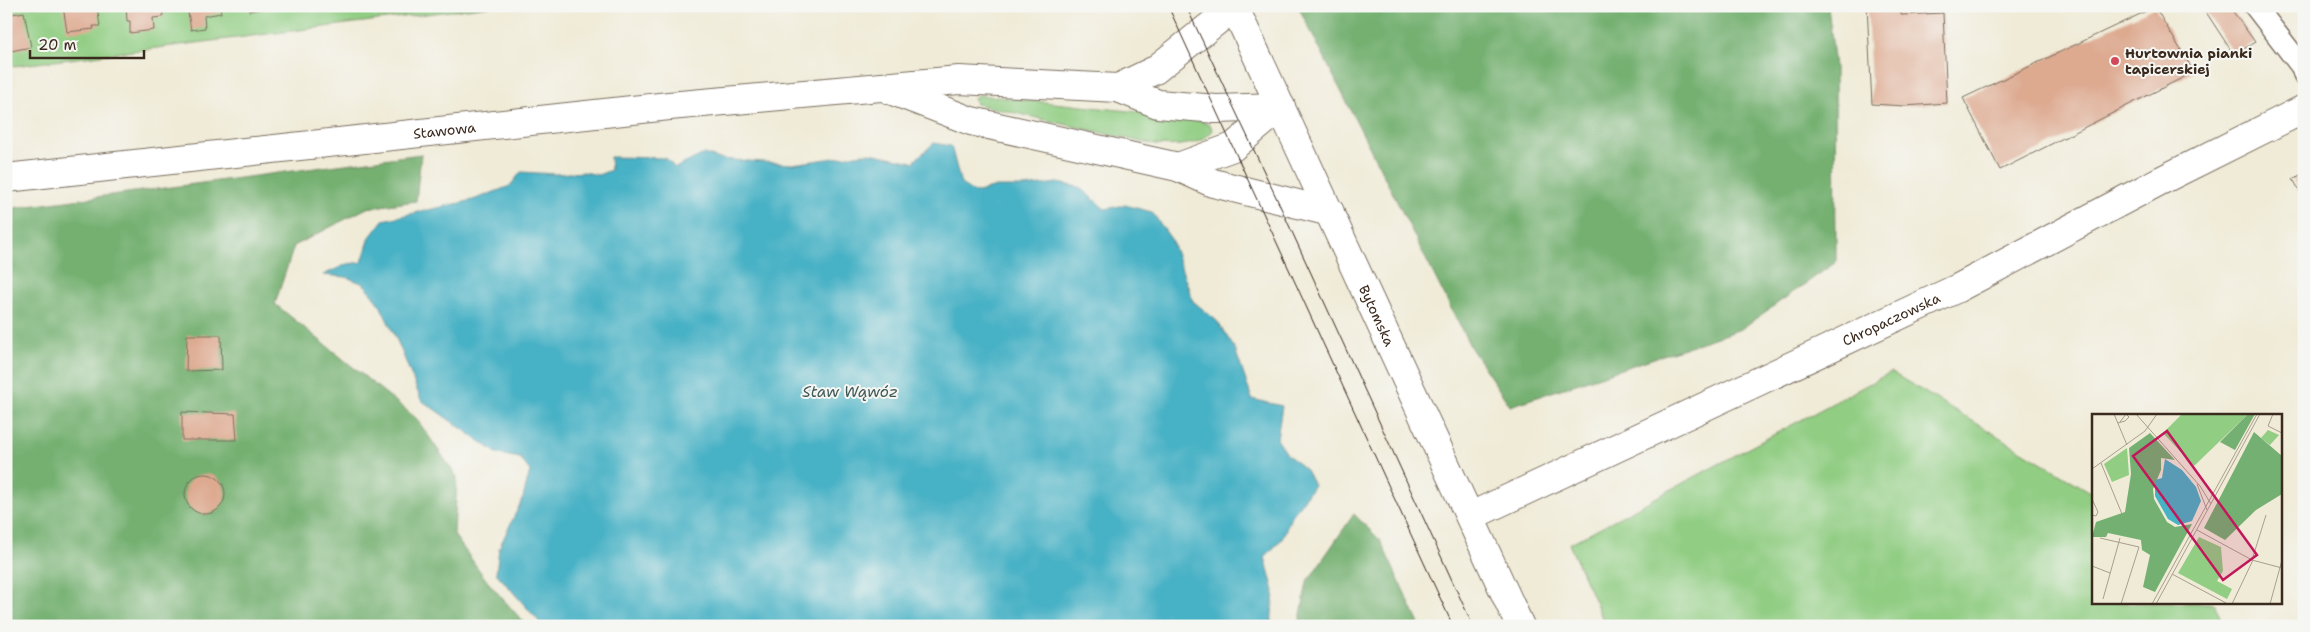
<svg xmlns="http://www.w3.org/2000/svg" width="2310" height="632" font-family="'Shantell Sans',sans-serif">
<style>
.green{fill:#91cd83;stroke:#667c50}
.forest{fill:#74b071;stroke:#586d48}
.water{fill:#47b1c5;stroke:#416e72}
.building{fill:#dda98f}
.lines{fill:none;stroke-linecap:round;stroke-linejoin:round}
.service-casing{stroke:#7a6e5f;stroke-width:24}
.minor-casing{stroke:#7a6e5f;stroke-width:30}
.secondary-casing{stroke:#7a6e5f;stroke-width:30}
.service{stroke:#fff;stroke-width:21}
.minor{stroke:#fff;stroke-width:28}
.secondary{stroke:#fff;stroke-width:28}
.tram{stroke:#3b2a1e;stroke-width:1}
.poi-dot{fill:#d1495b;stroke:#f6f6f2;stroke-width:2}
.labels{text-anchor:middle;stroke-width:4;stroke-linejoin:round;paint-order:stroke}
.poi-label{font-size:14px;font-weight:bold;fill:#3b2a1e;stroke:#f6f6f2;text-anchor:start}
.street-label{font-size:14px;fill:#3b2a1e;stroke:#f6f6f2}
.water-label{font-size:15px;font-style:italic;fill:#3f5958;stroke:#f6f6f2}
.inset-road{fill:none;stroke:#a89e8d;stroke-width:1}
.view{fill:#c2185b;fill-opacity:0.15;stroke:#c2185b;stroke-width:2.5}
.inset-edge{fill:none;stroke:#3b2a1e;stroke-width:2.5}
</style>
<rect width="100%" height="100%" fill="#f6f6f2"/>
<filter id="ink" filterUnits="userSpaceOnUse"><feTurbulence type="fractalNoise" baseFrequency=".02" numOctaves="2"/><feDisplacementMap in="SourceGraphic" scale="10" xChannelSelector="R" yChannelSelector="G"/><feConvolveMatrix kernelMatrix="1 2 1 2 8 2 1 2 1" color-interpolation-filters="sRGB"/></filter>
<filter id="wash" filterUnits="userSpaceOnUse"><feTurbulence type="fractalNoise" baseFrequency=".0096" numOctaves="4" result="noise"/><feDisplacementMap in="SourceGraphic" scale="20" xChannelSelector="R" yChannelSelector="G"/><feGaussianBlur stdDeviation="1.12" result="paint"/><feColorMatrix in="noise" values="0 0 0 0 0 0 0 0 0 0 0 0 0 0 0 0 0 1.4 0 .05"/><feComposite in="paint" operator="in"/></filter>
<g filter="url(#wash)">
<rect width="100%" height="100%" fill="#f0ebd7"/>
<!-- green -->
<path class="green" d="M6,6h484l-484,61z
M978,95l217,23 16,8 1,5c-12,16 -39,15 -57,14l-179,-41 -2,-6z
M1891,372l203,122v109h120l10,23h-618l-37,-82z"/>
<!-- forest -->
<path class="forest" d="M1298,6h530l7,61 1,195 -95,67 -231,77 -39,-58z
M421,154l-5,47 -49,7 -73,38 -19,58 141,114 41,59 -3,58 33,46 40,45h-521v-417z
M1354,514l26,26 40,86h-121l8,-44z"/>
<!-- water -->
<path class="water" d="M934,143l17,3 10,38 14,9 21,-6h28l33,-4 22,4 26,22 20,-4 27,7 19,27 22,62 24,20 18,28 17,50 30,7 -5,33 10,15 19,16 8,15 -23,32 -9,22 -17,18 9,34 -3,35h-728l-47,-53 3,-25 24,-50 7,-27 -10,-13 -22,-4 -77,-54 -21,-53 -19,-40 -17,-23 -18,-7 -23,-2 24,-11 15,-2 8,-25 13,-17 90,-20 37,-14 11,-14 34,2 30,-2 13,3 13,-5 -1,-13 56,1 9,10 29,-14 16,5 72,5 78,-11 43,9z"/>
<g id="blocks">
<!-- building -->
<path class="building" d="M63,6h34l3,20h-7l1,3 -27,3z
M126,6h36l1,11 -10,1 1,12 -24,3v-12h-3z
M187,6h33l1,7 -17,3 1,12 -14,2z
M249,6h22v1l-22,4z
M1867,6h34v9l42,-2 4,90 -42,3 -33,-2z
M2202,6h27l26,36 -21,13z
M2155,7l39,65 -194,98 -37,-72z
M24,12l7,35 -25,5v-37z
M2304,173v26l-11,-20z
M187,335h34l1,35 -36,1z
M182,412l53,2 2,26h-55z
M185 494a20 20 0 1 1 40 0a20 20 0 1 1-40 0Z"/>
</g>
</g>
<g filter="url(#ink)">
<use href="#blocks" fill-opacity="0" stroke="#7a6e5f" stroke-width="1"/>
<g class="lines">
<defs>
<path id="service" d="M2255,6l47,61 2,7"/>
<g id="minor">
<path d="M1118,88l37,-18 79,-63"/>
<path d="M890,90l81,31 207,46 35,16 117,29"/>
<path d="M1178,167l55,-20 48,-40"/>
<path id="s1" d="M6,178l663,-72 290,-26 159,8 40,16 58,5 65,-2"/>
<path id="s2" d="M1471,516l487,-228 202,-107 144,-72"/>
</g>
<g id="secondary">
<path id="s3" d="M1234,6l286,620"/>
</g>
</defs>
<!-- service casing -->
<use href="#service" class="service-casing"/>
<!-- minor casing -->
<use href="#minor" class="minor-casing"/>
<!-- secondary casing -->
<use href="#secondary" class="secondary-casing"/>
<!-- service -->
<use href="#service" class="service"/>
<!-- minor -->
<use href="#minor" class="minor"/>
<!-- secondary -->
<use href="#secondary" class="secondary"/>
<!-- tram -->
<path class="tram" d="M1168,6l285,620
M1186,6l90,191 197,429"/>
</g>
</g>
<!-- markers -->
<circle class="poi-dot" cx="2115" cy="61" r="5"/>
<g class="labels">
<!-- poi labels -->
<g class="poi-label">
<text x="2125" y="58">Hurtownia pianki<tspan x="2125" dy="16">tapicerskiej</tspan></text>
</g>
<!-- street labels -->
<g class="street-label">
<text dy="5" stroke="none"><textPath href="#s1" startOffset="441">Stawowa</textPath></text>
<text dy="5" stroke="none"><textPath href="#s3" startOffset="341">Bytomska</textPath></text>
<text dy="5" stroke="none"><textPath href="#s2" startOffset="464">Chropaczowska</textPath></text>
</g>
<!-- water labels -->
<g class="water-label">
<text x="850" y="397">Staw Wąwóz</text>
</g>
</g>
<!-- overview -->
<g transform="translate(2092 414)">
<rect width="190" height="190" fill="#f0ebd7"/>
<path d="M90,0h66l-54,52 -31,-33zM176,16l11,5 -9,10 -9,-7zM35,34l2,27 -17,7 -8,-18zM107,123l22,10 2,24 -6,10 15,8 -5,10 -49,-26z" fill="#91cd83"/>
<path d="M156,0h7l-20,36 -15,-8zM162,18l28,24v38l-26,16 -31,30 -21,-12zM58,19l25,27 -14,-2v12l-8,19 1,10 13,23 8,5 17,-3 -37,68 -12,-5 7,-32 -8,-5 -1,-10 -33,-7 -2,4h-14l4,-15 29,-10 6,-38 -2,-26z" fill="#74b071"/>
<path d="M73,45l17,11 14,17 5,14 -9,20 -14,4 -10,-6 -13,-23v-16l7,-2z" fill="#47b1c5"/>
<path class="inset-road" d="M22,0l13,31M44,0l64,72 11,18M181,0l-5,12 14,7M26,9l7,-2 4,-4 -3,-3 -6,8M9,49l21,51M0,55l53,-38 12,-17M105,70l10,26M0,85l6,13 -2,4 -4,-1M105,116l55,30 30,8M8,124l39,9 -18,57M160,146l14,-45M0,152l18,7M80,160l54,29M11,185l17,-61M60,190l105,-190M64,190l104,-190M140,190l21,-44M178,190l12,-44"/>
<path class="view" d="M75,17l90,124 -34,25 -90,-124z"/>
<rect width="190" height="190" class="inset-edge"/>
</g>
<!-- margin -->
<rect width="2310" height="632" fill="none" stroke="#f6f6f2" stroke-width="25"/>
<!-- scale -->
<path d="M30 50v8h114v-8" fill="none" stroke="#3b2a1e" stroke-width="2.5"/>
<text x="38" y="50" font-size="15" fill="#3b2a1e" stroke="#f6f6f2" stroke-width="4" paint-order="stroke">20 m</text>
</svg>
